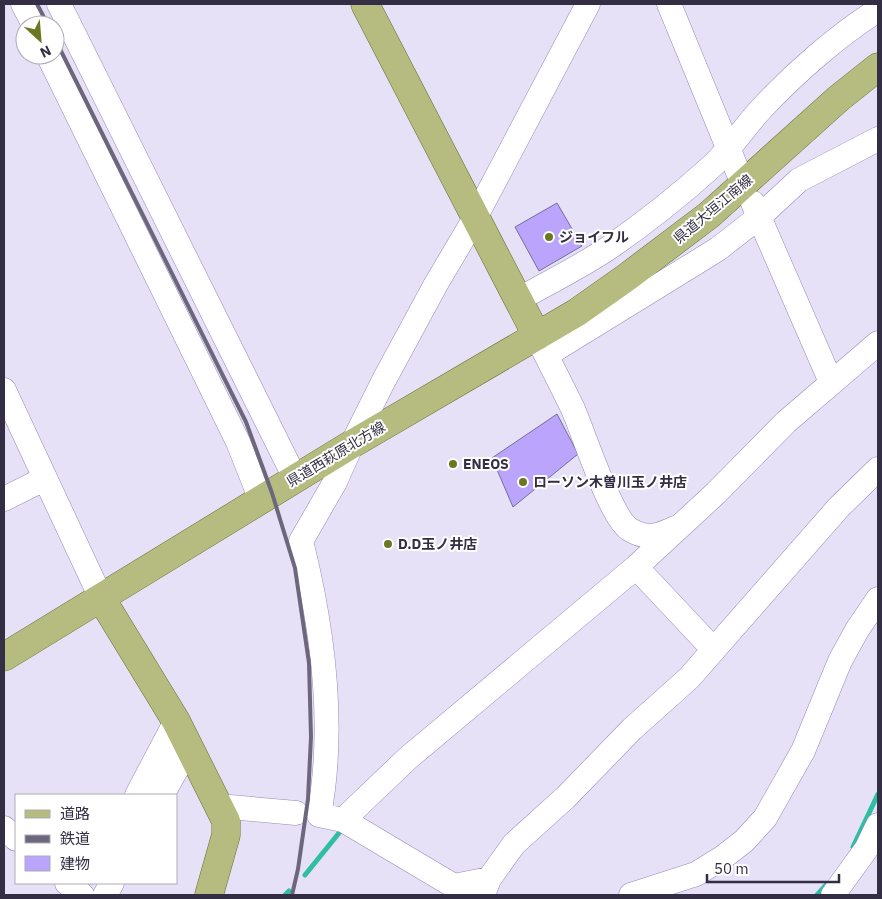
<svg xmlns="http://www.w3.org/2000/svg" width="882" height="899" font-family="'IBM Plex Sans','Noto Sans JP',sans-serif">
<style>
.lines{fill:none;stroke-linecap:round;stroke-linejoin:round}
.stream{stroke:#2ebea1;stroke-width:5}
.building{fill:#bba4fc;stroke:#786c9b}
.minor-casing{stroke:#9589ba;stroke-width:25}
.major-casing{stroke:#686e33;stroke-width:29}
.minor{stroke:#fff;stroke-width:24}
.major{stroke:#b6bc7f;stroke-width:28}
.rail{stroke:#6c677c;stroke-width:4}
.poi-dot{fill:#6d7620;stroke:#fff;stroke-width:2}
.labels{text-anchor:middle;stroke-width:4;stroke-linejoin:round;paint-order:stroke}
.street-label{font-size:14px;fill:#332e43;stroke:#fff}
.poi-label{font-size:14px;font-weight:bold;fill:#332e43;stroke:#fff;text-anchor:start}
</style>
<rect width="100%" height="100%" fill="#e6e1f7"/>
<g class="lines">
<!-- stream -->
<path class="stream" d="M853,847l25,-53
M305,875l34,-42
M285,895l4,-4
M817,895l10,-11"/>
</g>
<!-- building -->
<path class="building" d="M557,203l25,43 -43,25 -24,-44z
M557,414l21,40 -65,53 -21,-49z"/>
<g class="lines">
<defs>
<path id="minor" d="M23,4l11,21
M59,4l236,474
M669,4l69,168
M48,55l190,387 23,58
M753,203l78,179
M518,300c31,-18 65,-34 95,-55 33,-23 67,-50 98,-78 20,-18 33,-40 52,-60 32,-34 75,-72 115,-97
M539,341c11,22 23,45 34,68 11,25 37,107 56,120 17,11 29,7 46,-1
M546,355l172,-106 41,-32 40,-37 79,-41
M4,390l97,208
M4,499l40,-20
M636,567l78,83
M137,795l39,-74
M162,795l27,-48
M219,806l77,7
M343,820l65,-62 228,-191 80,-74 70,-71 92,-79
M4,828l12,11
M489,879l-35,7 -111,-66 -24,-5c17,-91 4,-186 -18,-274l34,-59 17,-38 32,-64 52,-96 39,-66 113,-214
M67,883l15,12
M105,895l7,-12
M483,895l6,-16 25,-35 52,-47 66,-68 57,-51 150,-171 39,-38
M631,895l65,-21 26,-16 22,-17 21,-23 38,-67 37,-90 17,-31 21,-31
M833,895l34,-47 11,-23"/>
<path id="major" d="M365,4l172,332
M101,598l75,123 50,100v14l-17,60
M4,657l348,-213 224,-131 51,-36 82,-62 130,-117 39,-31"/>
</defs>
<!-- minor casing -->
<use href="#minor" class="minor-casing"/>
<!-- major casing -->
<use href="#major" class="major-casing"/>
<!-- minor -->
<use href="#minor" class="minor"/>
<!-- major -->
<use href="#major" class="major"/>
<!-- rail -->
<path class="rail" d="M37,4l11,21
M55,39l191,383 26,71 23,75 14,95 2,74 -3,62 -10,70 -6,26"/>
</g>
<!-- markers -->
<g class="poi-dot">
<circle cx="549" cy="237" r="5"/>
<circle cx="453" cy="464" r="5"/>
<circle cx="523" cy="482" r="5"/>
<circle cx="388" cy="544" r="5"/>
</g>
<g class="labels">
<!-- street labels -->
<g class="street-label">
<text transform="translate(713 209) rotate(-40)" y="5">県道大垣江南線</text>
<text transform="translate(336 454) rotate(-31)" y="5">県道西萩原北方線</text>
</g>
<!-- poi labels -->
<g class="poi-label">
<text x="559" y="242">ジョイフル</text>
<text x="463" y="469">ENEOS</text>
<text x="533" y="487">ローソン木曽川玉ノ井店</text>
<text x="398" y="549">D.D玉ノ井店</text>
</g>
</g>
<!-- border -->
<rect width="882" height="899" fill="none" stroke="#332e43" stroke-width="10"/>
<!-- legend -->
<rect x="15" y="794" width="162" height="90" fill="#ffffff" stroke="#adabb4"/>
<rect x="25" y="810" width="25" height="8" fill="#b6bc7f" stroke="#adabb4"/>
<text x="60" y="819" font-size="15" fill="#332e43">道路</text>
<rect x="25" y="835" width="25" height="8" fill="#6c677c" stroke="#adabb4"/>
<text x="60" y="844" font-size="15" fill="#332e43">鉄道</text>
<rect x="25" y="856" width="25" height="15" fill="#bba4fc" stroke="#adabb4"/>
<text x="60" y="869" font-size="15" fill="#332e43">建物</text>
<!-- north arrow -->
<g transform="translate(40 40) rotate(154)"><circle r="24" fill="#ffffff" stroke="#adabb4"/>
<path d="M0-4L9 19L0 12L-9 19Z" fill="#6d7620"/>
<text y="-8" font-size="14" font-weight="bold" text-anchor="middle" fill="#332e43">N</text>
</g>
<!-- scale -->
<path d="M707 874v8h132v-8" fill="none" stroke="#332e43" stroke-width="2.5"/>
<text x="714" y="874" font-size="15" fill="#332e43" stroke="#ffffff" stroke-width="4" paint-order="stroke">50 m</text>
</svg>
